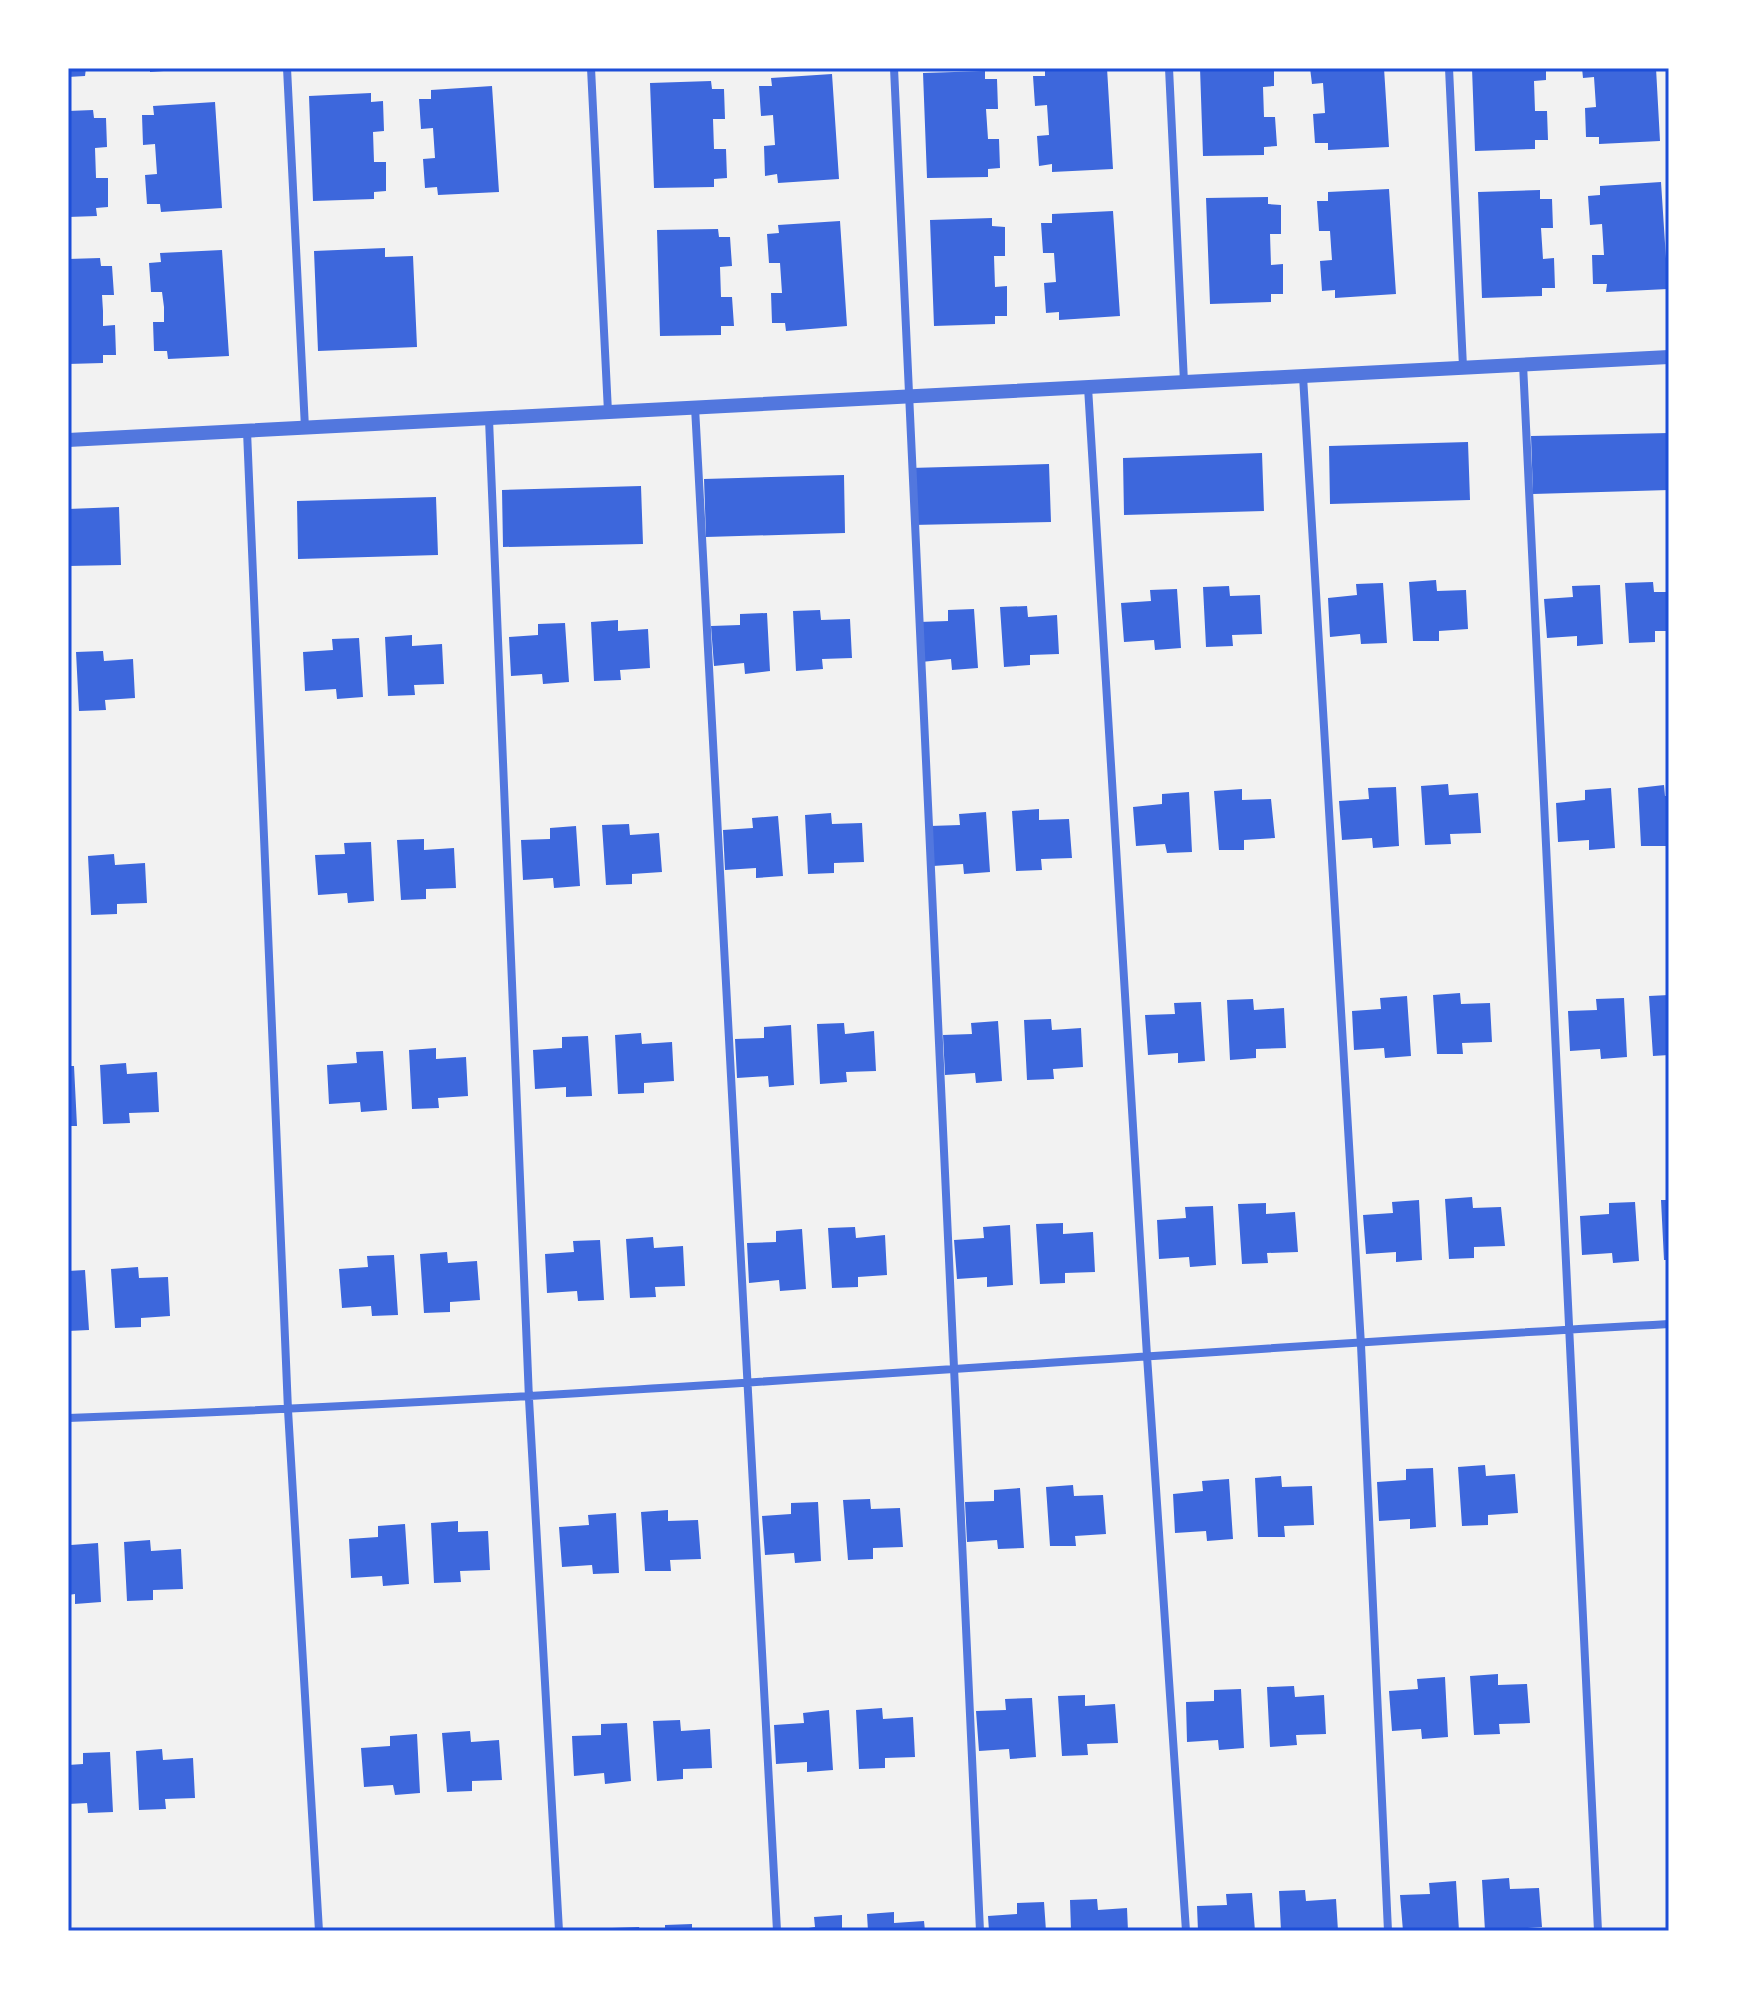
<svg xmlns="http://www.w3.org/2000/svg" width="1737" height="1999" font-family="'Roboto Condensed',sans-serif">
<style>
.building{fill:#3d67dc}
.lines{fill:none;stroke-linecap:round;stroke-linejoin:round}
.minor{stroke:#5277de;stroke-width:8}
.tertiary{stroke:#5277de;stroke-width:14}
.neatline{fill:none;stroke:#1d4ed8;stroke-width:3}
</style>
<rect width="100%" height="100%" fill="#f2f2f2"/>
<!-- building -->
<path class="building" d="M68,68h18l-1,8 -17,1z
M150,68h27v2l-27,2z
M1045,68h62l6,101 -61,3v-8l-13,2 -2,-30 12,-1 -2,-30 -12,1 -2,-30h12z
M1200,68h74v18l-11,1 1,30h11l2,29 -13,1v8l-61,1z
M1310,68h74l5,79 -61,3v-7h-13l-2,-29 12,-1 -2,-30 -11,1z
M1472,68h74v12l-12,1 1,30h12l1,29h-13v9l-60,2z
M1582,68h74l4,73 -61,3v-7h-13l-1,-29 11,-1 -2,-30 -11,1z
M985,71v8h12l1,30h-12l2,30h11l1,29 -12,1v8l-61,1 -4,-105z
M832,74l7,105 -61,4 -1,-9 -12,2 -1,-30 11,-1 -2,-30 -12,1 -2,-30h13l-1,-8z
M711,81l1,8h12l1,30h-12l1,30h12l1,29 -13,1v8l-60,1 -4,-105z
M492,86l7,106 -61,3 -1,-8 -12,1 -2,-29 12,-1 -2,-30 -12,1 -2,-30h12v-9z
M371,93v9l12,-1 1,30 -11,1 1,30h12v29l-12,1v7l-61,2 -4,-105z
M215,102l7,106 -61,4 -1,-8h-13l-2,-29 12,-1 -2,-30 -12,1 -1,-30h12l-1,-9z
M93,110l1,8h12l1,29 -12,1 1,30h12v29l-12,1 1,8 -29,1v-106z
M1661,182l7,107 -62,3 1,-8h-14l-1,-29h12l-2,-31 -12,1 -2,-29 12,-1v-9z
M1389,189l7,105 -61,4v-8l-13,1 -2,-30 12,-1 -1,-14 -1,-15h-11l-2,-30h11v-9z
M1540,190v9h12l1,29h-12l2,31 11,-1 1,30h-13v8l-60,2 -4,-106z
M1268,197v7l13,1v29h-11l1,31 12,-1v30h-12v8l-61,2 -4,-106z
M1113,211l7,105 -61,4v-8l-13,1 -2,-30 12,-1 -1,-14 -1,-15h-11l-2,-30h11v-9z
M992,218v8l13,1v29h-11l1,31 12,-1v30h-12v8l-61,2 -4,-106z
M840,221l7,105 -61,5 -1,-8h-13l-1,-30h11l-2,-30h-11l-2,-29 12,-1 -1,-8z
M718,229l1,8h11l2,29 -12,1 1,30h11l2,29h-13v9l-61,1 -3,-106z
M385,248v9l28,-1 4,91 -99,4 -4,-100z
M222,250l7,106 -61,3 -1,-8h-13l-1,-29h11v-15l-2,-15h-11l-2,-29 12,-1 -1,-9z
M100,258l1,8h11l2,29h-12l1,16v15l12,-1 1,30h-13v8l-35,1v-105z
M1669,433v57l-136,4 -2,-58z
M1468,442l2,58 -140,4 -1,-58z
M1262,453l2,58 -140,4 -1,-57z
M1049,464l2,58 -139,3 -2,-57z
M844,475l1,58 -139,4 -2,-58z
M641,486l2,58 -140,3 -1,-57z
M436,497l2,58 -140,4 -1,-58z
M119,507l2,58 -53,1v-57z
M1436,580l1,11 29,-1 2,39 -29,2v10h-26l-4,-59z
M1653,582l1,10h15v39h-14v11l-26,1 -4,-60z
M1383,583l4,60 -26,1 -1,-10 -30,3 -2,-39 29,-3 -1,-11z
M1600,585l3,59 -26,2v-10l-30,2 -3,-39 29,-2 -1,-11z
M1229,586l1,10 30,-1 2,39 -30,1 1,11 -27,1 -3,-60z
M1177,589l4,59 -26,2 -1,-10 -30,2 -3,-39 30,-2 -1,-11z
M1027,606l1,11 29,-2 2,39 -29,1v10l-26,2 -4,-60z
M974,609l4,59 -26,2 -1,-11 -30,3 -2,-40 29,-1v-11z
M820,610l1,10 29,-1 2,39 -30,1 1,10 -27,2 -3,-60z
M767,613l3,58 -25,3 -1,-11 -30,3 -3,-40 29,-1v-11z
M618,620v11l30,-2 2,39 -30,2 1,10 -27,1 -3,-59z
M565,623l4,59 -26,2 -1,-10 -31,2 -2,-39 29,-2v-11z
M412,635v11l30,-2 2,40 -30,1 1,10 -27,1 -3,-59z
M359,638l4,59 -26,2 -1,-10 -31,2 -2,-39 30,-2 -1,-11z
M103,651l1,10 29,-2 2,39 -30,2 1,10 -27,1 -3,-59z
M1448,784l1,11 29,-2 3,40 -31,1 1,10 -26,1 -4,-59z
M1664,785l1,11h4l-2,50h-26l-3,-58z
M1396,787l3,59 -26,2 -1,-10 -30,2 -3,-39 30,-2 -1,-11z
M1611,788l4,60 -26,2v-10l-31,2 -2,-39 29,-3v-10z
M1242,789v11l29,-1 4,39 -31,2v10h-25l-5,-59z
M1189,792l3,60 -25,1 -2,-9 -29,2 -3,-39 29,-3v-10z
M1039,809v11l30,-1 3,39 -31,1 1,11 -26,1 -4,-60z
M986,812l4,60 -26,2 -1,-10 -30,2 -3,-40 30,-1 -1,-11z
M831,813l1,11 30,-1 2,39 -30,1v10l-26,1 -3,-59z
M778,816l5,60 -27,2v-10l-31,2 -2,-40 30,-2 -1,-10z
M629,824l1,11 29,-2 3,39 -30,2v10l-26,1 -4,-60z
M576,826l4,60 -26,2 -1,-10 -30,2 -2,-40 29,-1v-11z
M424,839v11l30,-2 2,40 -30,1v10l-25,1 -4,-60z
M371,842l3,59 -26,2 -1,-10 -29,2 -3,-40 30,-1 -1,-11z
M114,854l1,11 30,-2 2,40 -30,1v10l-26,1 -3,-59z
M1460,993l1,11 29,-1 2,39 -30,1 1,11h-26l-4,-59z
M1669,995v60l-16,1 -4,-60z
M1407,996l4,60 -26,2 -1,-10 -30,2 -2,-39 29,-2 -1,-11z
M1624,998l3,59 -26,2 -1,-10 -30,2 -2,-40 29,-1 -1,-11z
M1253,999l1,11 30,-2 2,40 -30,1v9l-26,2 -3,-60z
M1201,1002l4,59 -27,2v-10l-30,2 -3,-40 30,-1 -1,-11z
M1051,1019l1,11 29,-2 2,39 -30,2 1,10 -27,1 -3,-60z
M998,1021l4,60 -26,2 -1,-10 -30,2 -2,-40 29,-1 -1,-11z
M844,1023l1,11 29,-3 2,40 -30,1 1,10 -27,2 -3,-60z
M791,1025l3,60 -25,2 -1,-11 -31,2 -2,-39 29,-1v-11z
M641,1033l1,11 30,-2 2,39 -30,2v10l-26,1 -3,-59z
M588,1036l4,60 -26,1v-10l-31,2 -2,-39 29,-2v-11z
M436,1048v11l30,-2 2,39 -30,2 1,10 -27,1 -3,-59z
M383,1051l4,59 -26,2 -1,-10 -31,2 -2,-39 30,-2 -1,-11z
M126,1063l1,11 30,-2 2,40 -30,1 1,10 -27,1 -3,-59z
M68,1066h6l3,60h-9z
M1472,1197l1,11 28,-1 4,39 -31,1v11l-25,1 -4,-60z
M1419,1200l3,60 -26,2v-10l-30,2 -3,-39 30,-2 -1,-11z
M1661,1200h8v60h-5z
M1635,1202l4,59 -26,2 -1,-10 -30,2 -2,-39 29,-2v-11z
M1266,1203v11l29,-2 3,40 -31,1 1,10 -26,1 -4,-60z
M1213,1206l3,59 -26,2 -1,-10 -30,2 -2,-39 29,-2 -1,-11z
M1063,1223v11l30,-2 2,40 -30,1v10l-25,1 -4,-60z
M1010,1225l3,60 -26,2v-10l-30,2 -3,-39 30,-2 -1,-11z
M855,1227l1,11 29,-3 2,40 -29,2v10l-26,1 -4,-60z
M802,1229l4,60 -26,2 -1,-11 -30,3 -2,-40 29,-1v-11z
M653,1237l1,11 29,-2 2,40 -30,1 1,10 -26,1 -4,-59z
M600,1240l4,60 -26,1 -1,-10 -30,2 -2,-39 29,-2 -1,-11z
M447,1252l1,11 29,-2 3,39 -30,2v10l-26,1 -4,-59z
M394,1255l4,60 -26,1 -1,-10 -29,2 -3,-39 29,-2 -1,-11z
M138,1267l1,11 29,-1 2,39 -29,2v9l-26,1 -4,-59z
M85,1270l4,60 -21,1v-60z
M1485,1465l1,11 29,-2 3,39 -30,2v10l-26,1 -4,-59z
M1433,1468l3,59 -26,2v-10l-31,2 -2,-39 29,-2v-11z
M1281,1476l1,11 30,-1 2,39 -30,1 1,11h-27l-3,-59z
M1229,1479l4,60 -26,2 -1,-10 -31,2 -2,-39 30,-3 -1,-10z
M1073,1485l1,11 29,-1 3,39 -31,2 1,10h-26l-4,-59z
M1020,1488l4,60 -26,1 -1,-9 -30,2 -2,-40 29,-1v-11z
M870,1499l1,10 29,-1 3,39 -30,1v11l-25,1 -5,-60z
M818,1502l3,59 -26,2 -1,-10 -29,2 -3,-39 29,-2v-11z
M668,1510v11l30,-1 3,39 -31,1 1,11h-26l-4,-59z
M616,1513l3,60 -26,1 -1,-9 -30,2 -3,-40 30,-2 -1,-10z
M458,1521v11l30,-1 2,39 -30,1 1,11 -27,1 -3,-60z
M405,1524l4,60 -26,2 -1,-10 -31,2 -2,-39 29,-2v-11z
M150,1540l1,11 30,-2 2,40 -30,1v10l-26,1 -3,-59z
M98,1543l3,59 -26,2v-10l-7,1 3,-50z
M1498,1674v11l29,-1 3,39 -31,1 1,10 -26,1 -4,-59z
M1445,1677l3,60 -26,2 -1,-10 -29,2 -3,-40 29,-2 -1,-10z
M1294,1686l1,11 29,-2 2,39 -30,1 1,10 -27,2 -3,-60z
M1241,1689l3,59 -25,2 -1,-10 -31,2 -1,-40 28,-1v-11z
M1085,1695v11l30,-2 3,39 -31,1 1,11 -26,1 -4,-60z
M1032,1698l4,59 -26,2 -1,-10 -30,2 -3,-40 30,-1 -1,-11z
M882,1708l1,11 30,-2 2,40 -30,1v10l-26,1 -3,-59z
M829,1710l4,60 -26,2v-10l-31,2 -2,-39 30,-2 -1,-10z
M680,1720l1,11 29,-2 2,39 -29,1v10l-26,2 -4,-60z
M627,1723l4,58 -26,3 -1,-11 -30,3 -2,-40 29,-1v-11z
M470,1731l1,11 28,-2 3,40 -30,1v10l-25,1 -5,-59z
M417,1734l3,59 -25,2 -2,-10 -29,2 -3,-39 29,-2v-10z
M162,1749l1,11 30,-2 2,40 -30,1 1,10 -27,1 -3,-59z
M110,1752l3,60 -25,1 -1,-10 -19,1v-39l15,-1v-11z
M1509,1878l1,11 29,-1 3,39 -57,4 -3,-51z
M1456,1881l3,50h-56l-3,-36 30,-1 -1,-11z
M1305,1890l1,11 30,-2 2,32h-57l-2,-40z
M1252,1893l3,38h-57l-1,-25 30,-1 -1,-11z
M1097,1899l1,11 29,-2 1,23h-57l-1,-31z
M1044,1902l2,29h-57l-1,-15 29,-2v-11z
M894,1912v11l30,-2 1,10h-57l-1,-17z
M842,1915v16h-52l25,-4 -1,-10z
M692,1924v7h-27v-6z
M639,1927l1,4h-28v-3z"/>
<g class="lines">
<!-- minor -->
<path class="minor" d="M287,68l18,360
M591,68l17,344
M894,68l86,1863
M1169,68l15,314
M1449,68l14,299
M1523,364l75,1567
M1303,376l58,969 27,586
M1088,387l59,969 39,575
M695,407l82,1524
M489,419l40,980 30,532
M247,431l41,979 31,521
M68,1418c535,-19 1067,-65 1601,-94"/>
<!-- tertiary -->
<path class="tertiary" d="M68,440l1601,-83"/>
</g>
<!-- border -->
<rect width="1737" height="1999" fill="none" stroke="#ffffff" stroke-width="140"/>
<rect x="70" y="70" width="1597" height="1859" class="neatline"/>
</svg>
